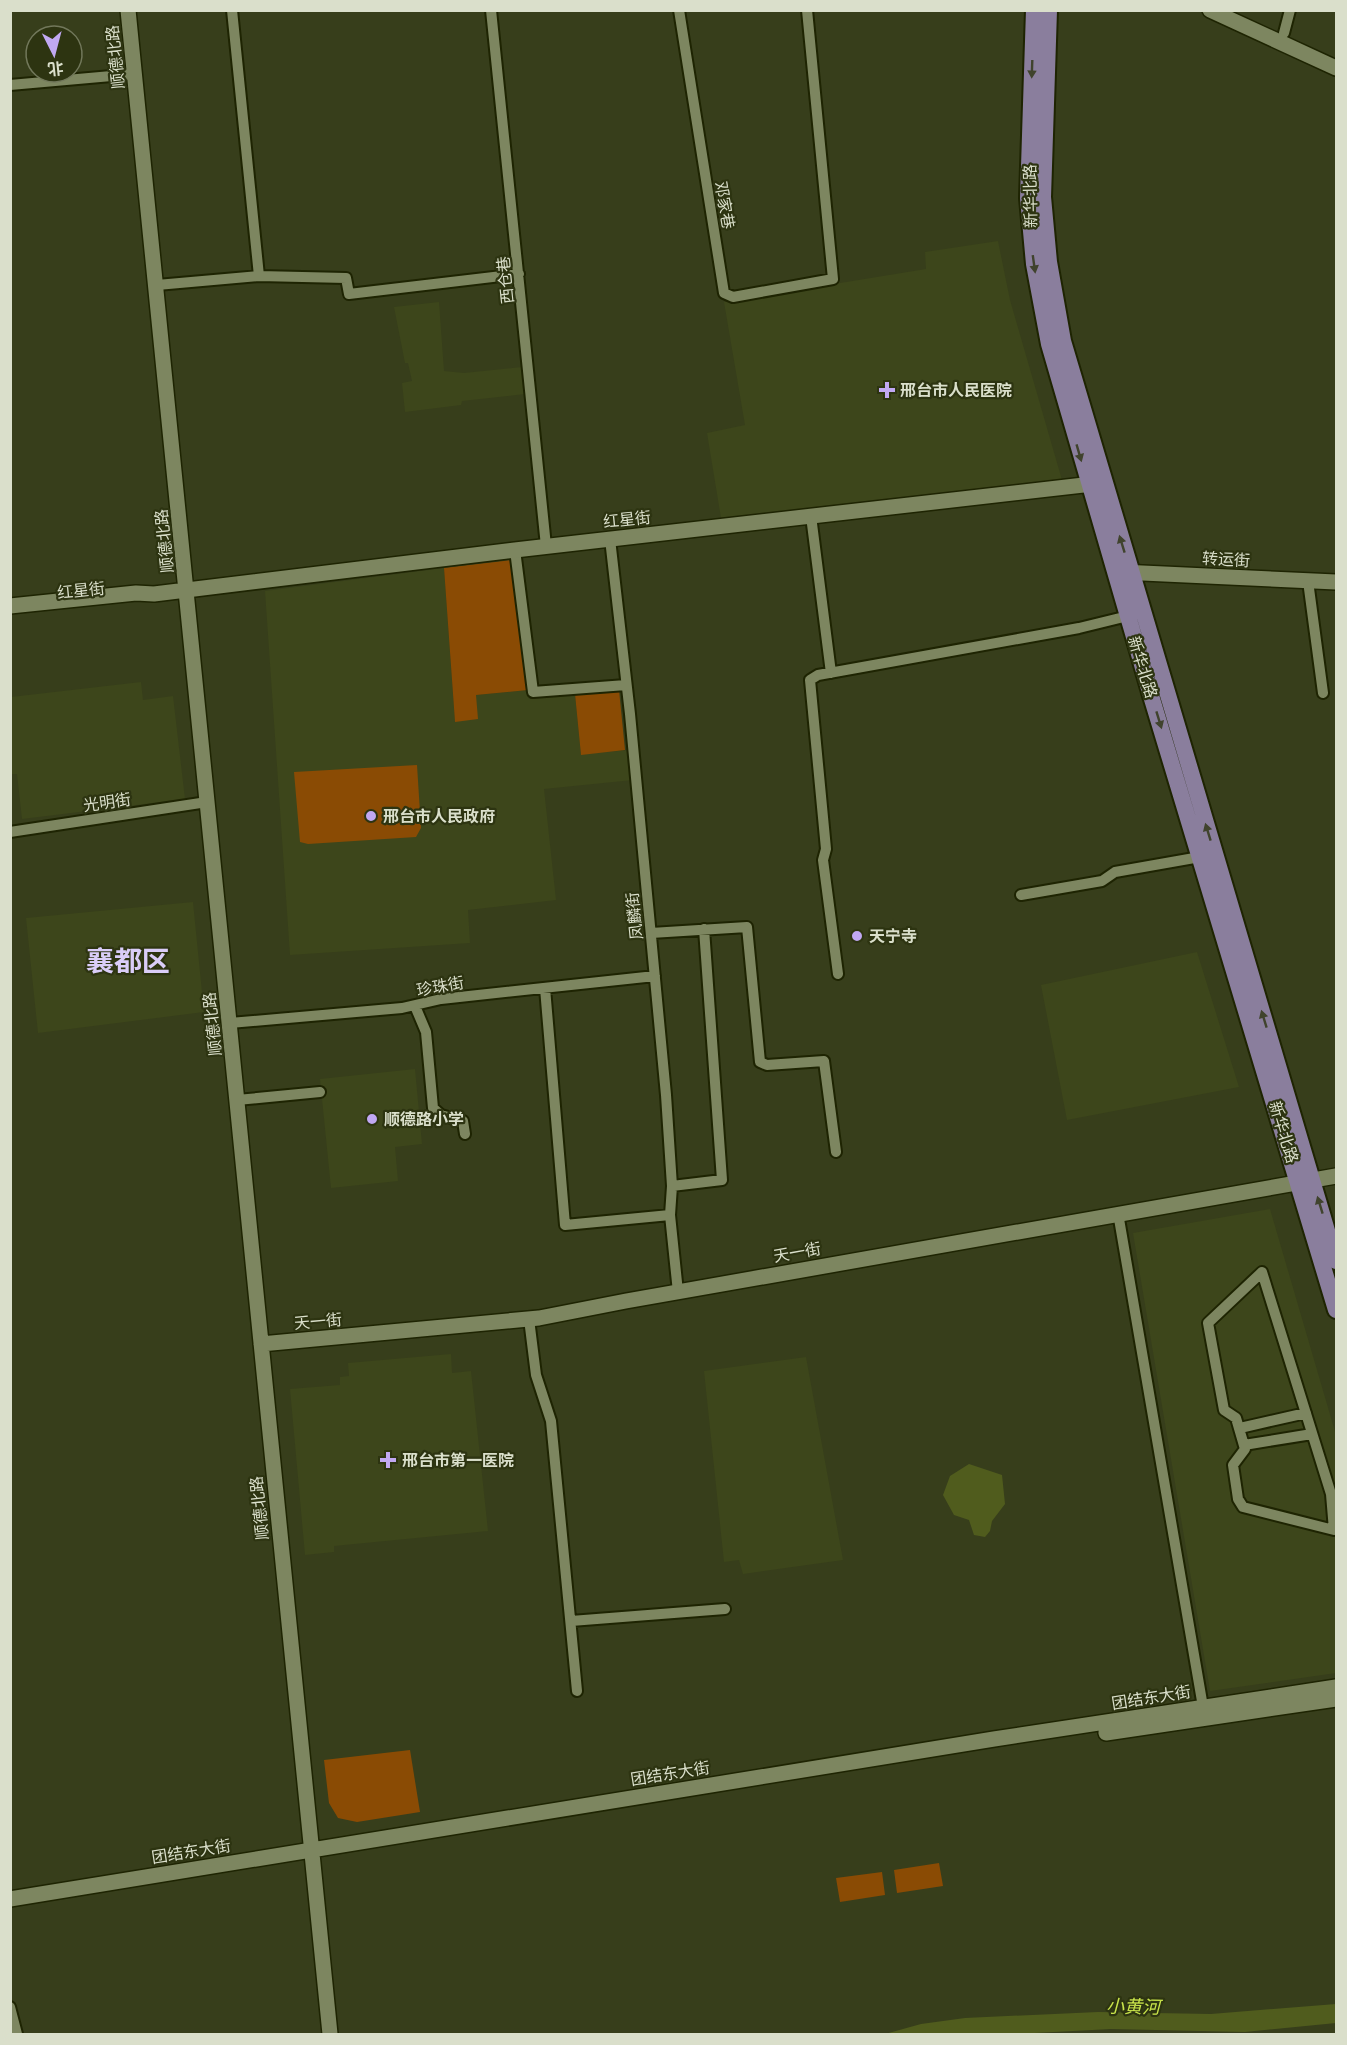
<svg xmlns="http://www.w3.org/2000/svg" width="1347" height="2045" font-family="'PT Sans Narrow','Noto Sans SC',sans-serif">
<style>
.built{fill:#3d461b}
.green{fill:#8a4b04}
.water{fill:#505c1d}
.lines{fill:none;stroke-linecap:round;stroke-linejoin:round}
.street-casing{stroke:#1e2402;stroke-width:14}
.secondary-casing{stroke:#1e2402;stroke-width:18}
.primary-casing{stroke:#1e2402;stroke-width:20}
.street{stroke:#7d8660;stroke-width:10}
.secondary{stroke:#7d8660;stroke-width:15}
.primary{stroke:#8a7e9d;stroke-width:16}
.oneway{fill:#40432d}
.poi-dot{fill:#c1a8f3;stroke:#2d3411;stroke-width:2}
.labels{text-anchor:middle;stroke-width:4.5;stroke-linejoin:round;paint-order:stroke}
.street-label{font-size:16px;fill:#dadfcb;stroke:#2d3411}
.poi-label{font-size:16px;font-weight:bold;fill:#dadfcb;stroke:#2d3411;text-anchor:start}
.water-label{font-size:18px;font-style:italic;fill:#c9e44b;stroke:#2d3411}
.town-label{font-size:28px;font-weight:bold;fill:#dacdf8;stroke:#2d3411}
</style>
<rect width="100%" height="100%" fill="#373e1b"/>
<!-- built -->
<path class="built" d="M998,241l12,59 52,180 -341,38 -14,-85 38,-8 -21,-123 202,-33 -1,-17z
M439,302l5,69 20,2 58,-6 3,27 -63,7 -1,4 -56,7 -3,-29 10,-2 -4,-18h-3l-11,-56z
M444,568l11,154 20,-27 53,-5 1,9 46,-5 6,60 49,-4 3,30 -89,9 12,111 -88,10 2,33 -180,12 -25,-364z
M141,682l2,18 30,-4 12,103 -163,20 -5,-45h-6v-77z
M193,902l11,110 -166,21 -12,-115z
M1197,952l42,135 -172,33 -26,-135z
M415,1069l7,75 -27,3 3,34 -67,7 -11,-109z
M1270,1209l66,226v238l-126,18 -77,-458z
M451,1354l1,19 19,-2 17,160 -154,15v6l-29,3 -15,-166 50,-4v-8l9,-1 -1,-13z
M806,1357l37,203 -100,14 -4,-14 -15,2 -20,-191z"/>
<!-- green -->
<path class="green" d="M513,560l15,130 -52,5 2,24 -23,3 -11,-154z
M619,690l6,60 -44,5 -6,-61z
M417,765l4,63 -5,9 -108,7 -8,-2 -6,-70z
M410,1750l10,62 -63,10 -19,-4 -9,-15 -5,-43z
M939,1863l4,23 -46,7 -3,-23z
M882,1872l3,23 -45,7 -4,-24z"/>
<!-- water -->
<path class="water" d="M969,1464l33,11 3,29 -13,17 -2,10 -5,6 -11,-2 -5,-15 -15,-5 -11,-20 7,-19z
M1336,2004v19l-91,9 -134,-3 -96,5h-130l36,-10 44,-6 133,-6 113,2z"/>
<g class="lines">
<defs>
<path id="street" d="M232,10l27,266
M491,10l55,536
M679,10l45,283 9,4 100,-18 -26,-269
M1284,33l6,-23
M10,85l124,-11
M157,285l102,-9 87,2 3,16 170,-20
M811,516l20,157
M610,539l20,175 36,381 6,91 -2,29 8,77
M515,550l18,142 93,-7
M1308,581l15,112
M10,832l197,-30
M1021,895l81,-14 13,-9 85,-15
M651,933l96,-6 13,135 7,3 57,-4 12,91
M838,974l-15,-114 3,-11 -16,-169 8,-5 261,-47 49,-12
M545,988l20,237 105,-10
M415,1006l11,26 7,76 8,7 22,6 2,13
M230,1023l172,-15 39,-9 214,-23
M237,1100l83,-8
M672,1186l50,-6 -18,-251
M1118,1213l85,494
M1262,1272l69,222 3,36 -91,-23 -5,-8 -5,-34 12,-16 -9,-31 -12,-8 -16,-87z
M529,1319l7,56 15,46 26,270
M1240,1428l66,-15
M1244,1445l68,-11
M571,1621l154,-12
M10,2007l7,27"/>
<path id="secondary" d="M128,10l202,2024
M1210,10l126,58
M1121,572l215,10
M10,606l126,-13 18,1 361,-44 586,-67
M261,1344l278,-26 87,-17 710,-125
M1106,1733l230,-34
M10,1899l984,-160 342,-52"/>
<path id="primary" d="M1034,10l-6,188 6,66 15,80 103,355 184,611
M1049,10l-6,187 6,65 14,79 273,920"/>
</defs>
<!-- street casing -->
<use href="#street" class="street-casing"/>
<!-- secondary casing -->
<use href="#secondary" class="secondary-casing"/>
<!-- primary casing -->
<use href="#primary" class="primary-casing"/>
<!-- street -->
<use href="#street" class="street"/>
<!-- secondary -->
<use href="#secondary" class="secondary"/>
<!-- primary -->
<use href="#primary" class="primary"/>
</g>
<!-- one-way arrows -->
<defs><path id="oneway-solid" d="M-6-.8H1V-3.2L6.5 0L1 3.2V.8H-6Z" transform="scale(1.5)"/></defs>
<g class="oneway">
<use href="#oneway-solid" transform="translate(1032 69) rotate(92)"/>
<use href="#oneway-solid" transform="translate(1034 264) rotate(82)"/>
<use href="#oneway-solid" transform="translate(1079 453) rotate(74)"/>
<use href="#oneway-solid" transform="translate(1122 544) rotate(-107)"/>
<use href="#oneway-solid" transform="translate(1159 720) rotate(73)"/>
<use href="#oneway-solid" transform="translate(1208 832) rotate(-107)"/>
<use href="#oneway-solid" transform="translate(1264 1019) rotate(-107)"/>
<use href="#oneway-solid" transform="translate(1320 1205) rotate(-107)"/>
</g>
<!-- markers -->
<g class="poi-dot">
<path d="M884 381h6v6h6v6h-6v6h-6v-6h-6v-6h6z"/>
<circle cx="371" cy="816" r="6"/>
<circle cx="857" cy="936" r="6"/>
<circle cx="372" cy="1119" r="6"/>
<path d="M385 1451h6v6h6v6h-6v6h-6v-6h-6v-6h6z"/>
</g>
<g class="labels">
<!-- street labels -->
<g class="street-label">
<text transform="translate(115 57) rotate(-96)" y="6">顺德北路</text>
<text transform="translate(1030 196) rotate(-91)" y="6">新华北路</text>
<text transform="translate(725 205) rotate(80)" y="6">邓家巷</text>
<text transform="translate(505 280) rotate(-96)" y="6">西仓巷</text>
<text transform="translate(627 519) rotate(-6)" y="6">红星街</text>
<text transform="translate(164 541) rotate(-96)" y="6">顺德北路</text>
<text transform="translate(1226 559) rotate(3)" y="6">转运街</text>
<text transform="translate(81 590) rotate(-6)" y="6">红星街</text>
<text transform="translate(1143 667) rotate(73)" y="6">新华北路</text>
<text transform="translate(107 802) rotate(-8)" y="6">光明街</text>
<text transform="translate(634 916) rotate(-96)" y="6">凤麟街</text>
<text transform="translate(440 986) rotate(-10)" y="6">珍珠街</text>
<text transform="translate(212 1024) rotate(-96)" y="6">顺德北路</text>
<text transform="translate(1284 1132) rotate(73)" y="6">新华北路</text>
<text transform="translate(797 1252) rotate(-10)" y="6">天一街</text>
<text transform="translate(318 1321) rotate(-5)" y="6">天一街</text>
<text transform="translate(259 1508) rotate(-96)" y="6">顺德北路</text>
<text transform="translate(1151 1697) rotate(-9)" y="6">团结东大街</text>
<text transform="translate(670 1773) rotate(-9)" y="6">团结东大街</text>
<text transform="translate(191 1851) rotate(-9)" y="6">团结东大街</text>
</g>
<!-- poi labels -->
<g class="poi-label">
<text x="900" y="396">邢台市人民医院</text>
<text x="383" y="822">邢台市人民政府</text>
<text x="869" y="942">天宁寺</text>
<text x="384" y="1125">顺德路小学</text>
<text x="402" y="1466">邢台市第一医院</text>
</g>
<!-- water labels -->
<g class="water-label">
<text transform="translate(1133 2007) rotate(1)" y="6">小黄河</text>
</g>
<!-- town labels -->
<g class="town-label">
<text x="128" y="971">襄都区</text>
</g>
</g>
<!-- border -->
<rect width="1347" height="2045" fill="none" stroke="#dadfcb" stroke-width="24"/>
<!-- north arrow -->
<g transform="translate(54 54) rotate(174)"><circle r="28" fill="#2d3411" stroke="#72785b" stroke-width="1.5"/>
<path d="M0-4.5L10 22L0 15L-10 22Z" fill="#c1a8f3"/>
<text y="-9" font-size="16" font-weight="bold" text-anchor="middle" fill="#dadfcb">北</text>
</g>
</svg>
